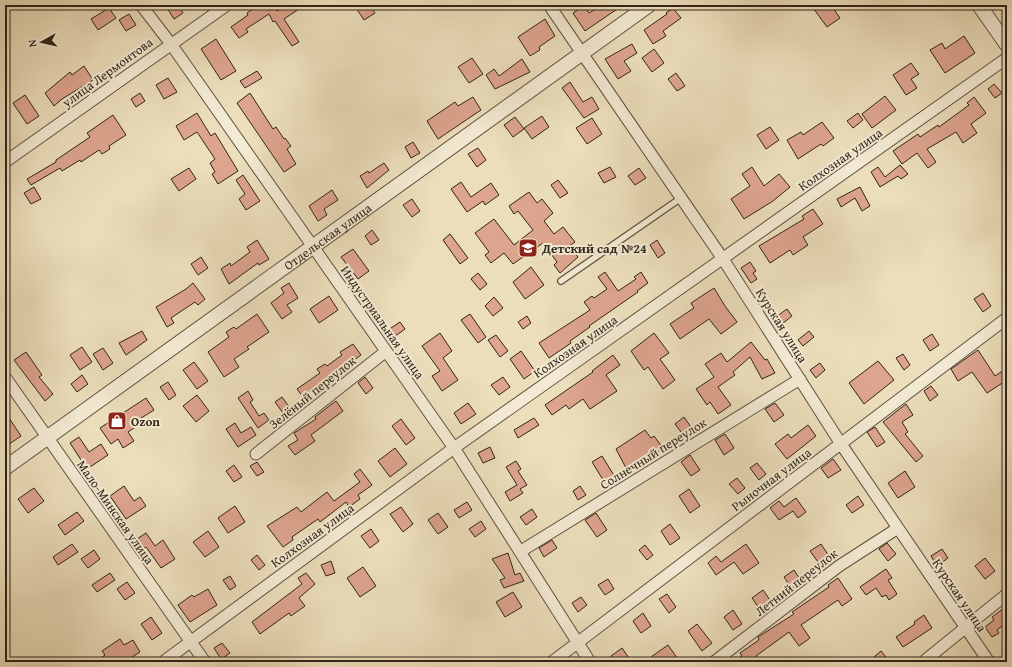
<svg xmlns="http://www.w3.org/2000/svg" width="1012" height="667" viewBox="0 0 1012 667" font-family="'Gentium Book Plus',serif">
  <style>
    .building { fill: #dda48e; stroke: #302419 }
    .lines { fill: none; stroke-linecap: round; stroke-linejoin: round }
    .service-casing { stroke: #5f5242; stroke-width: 8 }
    .minor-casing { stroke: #5f5242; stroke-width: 13 }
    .tertiary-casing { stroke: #5f5242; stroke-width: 16 }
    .service { stroke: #f3ead3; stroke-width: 5.5 }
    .minor { stroke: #f3ead3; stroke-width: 11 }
    .tertiary { stroke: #f3ead3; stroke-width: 14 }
    .labels { text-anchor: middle; stroke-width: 4; stroke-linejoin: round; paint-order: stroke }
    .street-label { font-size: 13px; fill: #302419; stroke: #f3ead3 }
    .poi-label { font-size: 13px; font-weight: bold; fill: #302419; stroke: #f3ead3; text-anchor: start }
  </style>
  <rect width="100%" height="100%" fill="#ecdebb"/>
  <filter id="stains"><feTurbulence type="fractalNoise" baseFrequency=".005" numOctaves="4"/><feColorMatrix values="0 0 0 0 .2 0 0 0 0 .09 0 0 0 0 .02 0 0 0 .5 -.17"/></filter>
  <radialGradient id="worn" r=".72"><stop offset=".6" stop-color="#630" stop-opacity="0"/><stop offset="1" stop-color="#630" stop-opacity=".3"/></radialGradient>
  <path class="building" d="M172,5H178L183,13L174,19L167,8Z
    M263,5H273L277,11L286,5H305L284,19L299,42L292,46L275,21L273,22L269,14L246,29L248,32L239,38L231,27L248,15L247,13L257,6L258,8Z
    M354,5H369L375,13L364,20Z
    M602,5H623L585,31L573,13L584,6L589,13Z
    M811,5H831L840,18L827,27Z
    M109,8L116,18L98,30L91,19Z
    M673,8L681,18L663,31L666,36L653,44L644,30L667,14L666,13Z
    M129,14L136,25L126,31L119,20Z
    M545,19L555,36L539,47L540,50L530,56L518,37Z
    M964,36L975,53L945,73L930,50L942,43L945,49Z
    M216,39L236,71L221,80L201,49Z
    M632,44L637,53L624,61L631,71L618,79L605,59Z
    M654,49L664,63L652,72L642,58Z
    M472,58L483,74L469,83L458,67Z
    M522,59L530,72L495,89L486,75L494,69L499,76Z
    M911,63L919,74L911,79L917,88L906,95L893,75Z
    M84,66L93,80L62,99L54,106L45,93L70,72L72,75Z
    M257,71L262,78L245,88L240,81Z
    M676,73L685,86L677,91L668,79Z
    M168,78L177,92L164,99L156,85Z
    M570,82L583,102L592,97L599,109L584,118L562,88Z
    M994,84L1002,93L995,98L988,89Z
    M140,93L145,101L136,107L131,99Z
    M250,93L273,129L276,127L284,139L285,138L291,146L287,149L296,164L284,172L237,103Z
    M25,95L39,116L27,124L13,103Z
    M885,96L896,110L872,128L862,114Z
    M473,97L481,110L438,139L427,121L455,102L458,106Z
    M974,97L986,113L971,124L977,133L963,143L956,132L927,149L936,162L928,168L917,153L902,164L893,151L918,134L920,137L938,125L939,127L969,105L967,103Z
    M197,113L211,136L215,133L238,171L218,184L212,174L215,172L210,163L215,159L197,132L184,140L176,126Z
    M858,113L863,120L853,128L847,121Z
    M113,115L126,135L109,146L110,149L102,154L99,150L81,162L80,160L62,171L60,168L31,185L27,179L56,162V160L90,137L87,133Z
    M542,116L549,127L532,139L524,128Z
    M515,117L524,129L513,137L504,125Z
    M592,118L602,134L587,144L576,128Z
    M822,122L834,138L823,146L821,144L798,159L787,140L801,132L803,135Z
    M770,127L779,140L766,149L757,135Z
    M413,142L420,153L411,158L405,147Z
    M478,148L486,160L477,167L468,154Z
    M384,163L389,170L367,188L360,176L368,171L369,173Z
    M900,165L908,174L901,179L898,176L880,187L871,172L878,167L885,177Z
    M610,167L616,177L604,183L598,173Z
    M752,167L764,186L779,174L790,187L773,201L744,219L731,199L750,186L742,174Z
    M189,168L196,179L179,191L171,179Z
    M639,168L646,178L635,185L628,176Z
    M243,175L260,201L246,210L239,199L245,194L236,180Z
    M558,180L568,193L560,198L551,185Z
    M461,182L471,197L491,183L499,195L485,205L483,201L467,212L451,189Z
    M34,187L41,199L31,204L24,193Z
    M860,187L870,206L862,211L855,198L841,207L837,199Z
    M332,190L338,200L324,209L327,215L318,221L309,206Z
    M529,192L537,203L542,199L553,213L544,221L554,234L563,227L575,242L569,246L578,257L560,273L554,265L557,262L543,243L513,264L504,253L491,263L485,255L489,252L475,233L494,219L514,245L533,230L518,211L514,214L509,206Z
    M412,199L420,211L412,217L403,205Z
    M813,209L823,224L803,237L808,245L793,255L790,250L770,263L759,246L804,219L802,216Z
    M372,230L379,240L371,245L365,236Z
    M450,234L468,258L460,264L443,240Z
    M257,240L269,259L259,265L258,263L229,284L221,269L230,263L231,266L250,252L247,247Z
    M657,240L665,253L658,258L650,245Z
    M353,249L369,271L358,279L341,257Z
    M201,257L208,268L198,275L191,264Z
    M750,262L756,271L753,273L757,279L751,283L741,268Z
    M531,267L544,285L525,299L513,282Z
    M605,272L618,291L636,279L634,277L641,272L648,283L637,291L638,292L589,326L590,327L570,341L571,343L549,358L539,343L590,310L584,302L592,296L594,298L607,289L598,277Z
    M478,273L487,284L480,290L471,279Z
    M193,283L205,299L198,305L195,302L171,318L174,323L167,327L156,307L186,289Z
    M289,283L298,298L287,305L292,312L282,319L271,303L284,293L281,288Z
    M714,288L725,306L737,322L721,334L709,319L680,339L670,324L694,308L691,303Z
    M983,293L991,306L983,312L974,299Z
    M329,296L338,310L319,323L310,309Z
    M494,297L503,308L493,316L485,306Z
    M787,309L792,316L782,324L776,317Z
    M257,314L269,332L247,347L249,349L234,359L239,367L224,377L208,352L229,337L226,332L234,327L236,329Z
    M470,314L486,337L478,343L461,320Z
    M527,316L531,323L523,329L518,322Z
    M400,322L405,329L394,337L388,330Z
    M142,331L147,340L126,355L119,343Z
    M809,331L814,337L803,346L798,340Z
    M440,333L452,351L443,358L458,380L442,391L432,376L440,371L422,346Z
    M654,333L669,353L660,359L675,380L663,389L648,367L644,370L631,351Z
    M932,334L939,345L930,351L923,340Z
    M496,335L508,351L500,357L488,340Z
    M751,342L765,360L767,359L775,373L762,379L750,357L733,372L735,375L718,387L731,405L718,414L710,402L707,405L696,389L714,377L705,364L721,353L727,362Z
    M353,344L361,355L303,397L297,389L320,373L317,369L325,364L327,366L342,355L340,352Z
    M82,347L92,362L80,370L70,355Z
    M103,348L113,363L103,370L93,354Z
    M978,350L995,376L1007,368V380L987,393L972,372L958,381L951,369Z
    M521,351L535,371L524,379L510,359Z
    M26,352L42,375L39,377L53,394L45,401L14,360Z
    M903,354L910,365L904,370L896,358Z
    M613,355L620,365L606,375L617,391L590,409L583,399L569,409L566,405L552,415L545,405L593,372L592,371Z
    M878,361L894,380L864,404L849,383Z
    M194,362L208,381L197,389L183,370Z
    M820,363L825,370L816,378L810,370Z
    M82,375L88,384L77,392L71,384Z
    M365,377L373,388L366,394L358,383Z
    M503,377L510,387L499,395L491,385Z
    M168,382L176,395L169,400L160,387Z
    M931,386L938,395L930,401L924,391Z
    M248,391L253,400L250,402L259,416L264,413L269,420L258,428L238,398Z
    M197,395L209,411L196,422L183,406Z
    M282,397L290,408L283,413L275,402Z
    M146,398L154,410L138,420L140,424L128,432L134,441L123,448L118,439L111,444L100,428Z
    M336,401L343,411L311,435L315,441L295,455L288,446L298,440L294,433L316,419L315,417Z
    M468,403L476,414L461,424L454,413Z
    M775,403L784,415L774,422L765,409Z
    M906,404L913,415L902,422L908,432L905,434L923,456L916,462L883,422Z
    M5,412L21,436L5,447Z
    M684,417L693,430L684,436L675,424Z
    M534,418L539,425L518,438L514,430Z
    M401,419L415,438L406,445L392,426Z
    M235,423L241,433L251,427L256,435L238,447L226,429Z
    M808,425L816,436L787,459L775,444L788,434L791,438Z
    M875,427L885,442L877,447L867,432Z
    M645,430L651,438L654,436L663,448L652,456L650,454L626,468L616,449Z
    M725,434L734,448L724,455L715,440Z
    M79,437L89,452L101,444L108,455L87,469L70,443Z
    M490,447L495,458L483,463L478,453Z
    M395,448L407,464L390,477L378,461Z
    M690,455L700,470L691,476L681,462Z
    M602,456L615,477L605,483L592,462Z
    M833,459L841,470L828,478L821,468Z
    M516,461L521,469L518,471L527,485L520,489L523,493L510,501L505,492L517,485L506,467Z
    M257,462L264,472L257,476L250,466Z
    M757,463L766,474L759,480L750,468Z
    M234,465L242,477L234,482L226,471Z
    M360,469L372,485L358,495L360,499L349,507L346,502L320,522L318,519L292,537L293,540L283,547L267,526L297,507L301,512L327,492L334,501L360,482L354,474Z
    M905,471L915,487L898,498L888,483Z
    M737,478L745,488L738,494L729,484Z
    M124,486L134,501L140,497L146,506L126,519L110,496Z
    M580,486L586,495L578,500L573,491Z
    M34,488L44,501L28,513L18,499Z
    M689,489L700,506L690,513L679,496Z
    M858,496L864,505L852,513L846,505Z
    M796,498L806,512L798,518L793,511L779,520L770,508L779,501L784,507Z
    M467,502L472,510L459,518L454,510Z
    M235,506L245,522L228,533L218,518Z
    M401,507L413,524L403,532L390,514Z
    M532,509L537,517L526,525L520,517Z
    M77,512L84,521L65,535L58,525Z
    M438,513L448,527L438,534L428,520Z
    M596,513L607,530L597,537L585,520Z
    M481,521L486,529L475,537L469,529Z
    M670,524L680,538L670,545L661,531Z
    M371,529L379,541L370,548L361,536Z
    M208,531L219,547L205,557L193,542Z
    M146,533L155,546L163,540L175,559L161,568L146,547L141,550L134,541Z
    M552,540L557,548L544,557L539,548Z
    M887,543L896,554L888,561L879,549Z
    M72,544L78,552L58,565L53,557Z
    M746,544L759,563L743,574L734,562L716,575L708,563L716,556L721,562Z
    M821,544L831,559L821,566L810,551Z
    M645,545L653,555L647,560L639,550Z
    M942,549L948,558L937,566L931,556Z
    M94,550L100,559L88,568L81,559Z
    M508,553L515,575L520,573L524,581L504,588L500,580L505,578L492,559Z
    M257,555L265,565L259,570L251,560Z
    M985,558L995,571L985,579L975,566Z
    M331,561L335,573L326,576L321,565Z
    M363,567L376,586L360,597L347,578Z
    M886,569L892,578L888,580L897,594L889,600L886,595L882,597L876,588L866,595L860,587Z
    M794,570L802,582L792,589L784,577Z
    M110,573L115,580L97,592L92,585Z
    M306,573L315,584L299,598L305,606L291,616L289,613L260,634L252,622L302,584L298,578Z
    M230,576L236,586L230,590L223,580Z
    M838,578L852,599L842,606L838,600L801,625L810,638L799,646L789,632L756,656L760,662H733L742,656L740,653L759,640L758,637L794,614L792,612L829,587L828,585Z
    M608,579L614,589L605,595L598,585Z
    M127,582L135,593L125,600L117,589Z
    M208,589L217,605L190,622L178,605L192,595L194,597Z
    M763,590L772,603L761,611L752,598Z
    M513,592L522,607L505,617L496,602Z
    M667,594L676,607L669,613L659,599Z
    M581,597L587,605L578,612L572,603Z
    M1003,609L1007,615V622L997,630L999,633L992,637L985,627L994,620L992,617Z
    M733,610L742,624L733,630L724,617Z
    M643,613L651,626L641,633L633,621Z
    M924,615L932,628L903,647L896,637L915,624L914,622Z
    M151,617L162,633L152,640L141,624Z
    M697,624L712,643L702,651L688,631Z
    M120,639L124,645L133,640L140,652L132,657L136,662H95L105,655L102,651Z
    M222,643L230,653L221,659L214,648Z
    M668,645L680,662H654L651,657Z
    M622,648L629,658L623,662H615L611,656Z
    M881,651L890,662H868Z"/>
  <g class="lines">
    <g class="service-casing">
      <path id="service" d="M561,281L681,198"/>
    </g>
    <g class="minor-casing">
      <path id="minor" d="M141,5L171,44L454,448L590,662
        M549,5L723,259L841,444L989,662
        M5,162L227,5
        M5,377L205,662
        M256,454L385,352
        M521,551L800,379
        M163,662L454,448L1007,58
        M552,662L1007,318
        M714,662L839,566L898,528
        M923,662L1007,594"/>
    </g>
    <g class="tertiary-casing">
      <g id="tertiary">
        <path d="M979,5L1007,45"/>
        <path id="s1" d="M5,468L649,5"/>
      </g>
    </g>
    <use href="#service" class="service"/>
    <use href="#minor" class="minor"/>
    <use href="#tertiary" class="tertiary"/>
  </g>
  <defs>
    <g id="school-square" transform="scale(1)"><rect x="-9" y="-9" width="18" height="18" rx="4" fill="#8f2418" stroke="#f3ead3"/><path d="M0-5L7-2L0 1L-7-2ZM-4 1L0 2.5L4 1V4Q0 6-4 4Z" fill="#fff"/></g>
    <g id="shop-square" transform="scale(1)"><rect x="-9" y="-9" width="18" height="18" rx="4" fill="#8f2418" stroke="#f3ead3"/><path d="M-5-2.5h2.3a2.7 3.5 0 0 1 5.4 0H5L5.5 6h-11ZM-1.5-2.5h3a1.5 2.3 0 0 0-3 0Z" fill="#fff"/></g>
  </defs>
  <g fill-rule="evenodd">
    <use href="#school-square" x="528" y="248"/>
    <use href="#shop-square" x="117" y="421"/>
  </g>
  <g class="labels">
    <g class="street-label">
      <text transform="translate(107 72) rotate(-36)" y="5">улица Лермонтова</text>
      <text transform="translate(840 159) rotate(-35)" y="5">Колхозная улица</text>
      <text dy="5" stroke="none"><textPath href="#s1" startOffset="397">Отдельская улица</textPath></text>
      <text transform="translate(383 322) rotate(55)" y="5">Индустриальная улица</text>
      <text transform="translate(782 325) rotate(58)" y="5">Курская улица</text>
      <text transform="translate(575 346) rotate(-35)" y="5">Колхозная улица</text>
      <text transform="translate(312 392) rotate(-39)" y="5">Зелёный переулок</text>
      <text transform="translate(653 453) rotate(-32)" y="5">Солнечный переулок</text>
      <text transform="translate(771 479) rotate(-37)" y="5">Рыночная улица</text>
      <text transform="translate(116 512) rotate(55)" y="5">Мало-Минская улица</text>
      <text transform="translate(312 535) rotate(-36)" y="5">Колхозная улица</text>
      <text transform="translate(796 582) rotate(-38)" y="5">Летний переулок</text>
      <text transform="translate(960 595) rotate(56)" y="5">Курская улица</text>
    </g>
    <g class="poi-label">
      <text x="542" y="253">Детский сад №24</text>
      <text x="131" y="426">Ozon</text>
    </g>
  </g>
  <rect width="1012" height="667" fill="none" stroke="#ecdebb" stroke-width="20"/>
  <rect x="6" y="6" width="1000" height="655" fill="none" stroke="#302419" stroke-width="2"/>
  <rect x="10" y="10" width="992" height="647" fill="none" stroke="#302419"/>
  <g transform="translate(42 42) rotate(262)" stroke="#f3ead3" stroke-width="3" paint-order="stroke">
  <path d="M0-3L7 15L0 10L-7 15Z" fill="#302419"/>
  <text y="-6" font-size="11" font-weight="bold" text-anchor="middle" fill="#302419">N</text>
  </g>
  <rect width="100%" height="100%" filter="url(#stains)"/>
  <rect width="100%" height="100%" fill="url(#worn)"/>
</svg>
